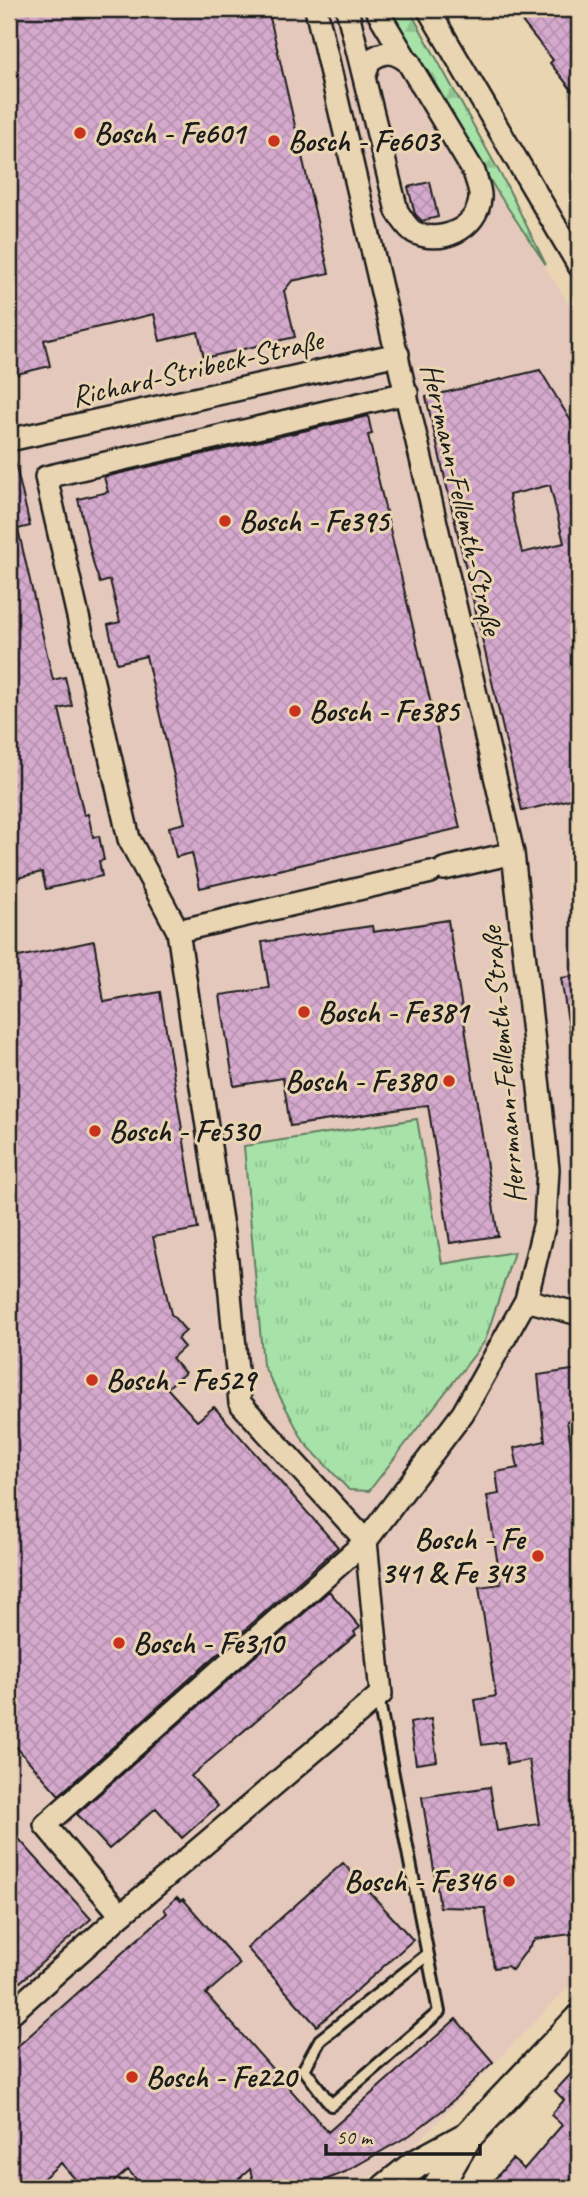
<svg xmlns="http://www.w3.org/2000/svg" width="588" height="2197" viewBox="0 0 588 2197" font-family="Caveat,sans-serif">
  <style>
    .built { fill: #e4c8bb }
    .grass { fill: url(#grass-tufts); stroke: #627f62; stroke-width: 2 }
    .forest { fill: url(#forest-firs); stroke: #627f62; stroke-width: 2 }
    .building { fill: url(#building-cross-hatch); stroke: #1c1c1c; stroke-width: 2; fill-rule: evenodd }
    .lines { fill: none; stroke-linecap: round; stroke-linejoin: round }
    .service-casing { stroke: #1c1c1c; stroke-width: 16 }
    .minor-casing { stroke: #1c1c1c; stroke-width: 26 }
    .secondary-casing { stroke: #1c1c1c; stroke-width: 33 }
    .service { stroke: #ead5b3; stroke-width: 10 }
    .minor { stroke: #ead5b3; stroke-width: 21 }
    .secondary { stroke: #ead5b3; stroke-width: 28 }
    .poi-dot { fill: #c8321e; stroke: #ead5b3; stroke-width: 2.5 }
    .labels { text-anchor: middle; stroke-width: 6; stroke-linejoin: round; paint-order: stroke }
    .poi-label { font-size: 30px; font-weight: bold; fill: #1c1c1c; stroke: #ead5b3; text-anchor: start }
    .street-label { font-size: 30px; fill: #1c1c1c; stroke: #ead5b3 }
  </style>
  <defs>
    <pattern id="grass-tufts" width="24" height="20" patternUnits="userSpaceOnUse" patternTransform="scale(1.75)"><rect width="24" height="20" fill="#a7e2a8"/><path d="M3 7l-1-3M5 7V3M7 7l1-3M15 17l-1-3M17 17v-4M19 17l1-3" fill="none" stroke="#8fc190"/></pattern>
    <pattern id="forest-firs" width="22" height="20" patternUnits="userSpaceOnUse" patternTransform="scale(1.75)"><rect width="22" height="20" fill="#a7e2a8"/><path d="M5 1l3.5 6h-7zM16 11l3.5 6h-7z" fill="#8fc190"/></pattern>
    <pattern id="building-cross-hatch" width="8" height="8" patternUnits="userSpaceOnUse" patternTransform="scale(1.75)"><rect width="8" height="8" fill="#d5a9cd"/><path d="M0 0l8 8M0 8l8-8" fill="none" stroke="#b691af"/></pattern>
  </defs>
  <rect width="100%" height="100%" fill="#ead5b3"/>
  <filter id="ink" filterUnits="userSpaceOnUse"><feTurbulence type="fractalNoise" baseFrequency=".0143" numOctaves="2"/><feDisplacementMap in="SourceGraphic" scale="14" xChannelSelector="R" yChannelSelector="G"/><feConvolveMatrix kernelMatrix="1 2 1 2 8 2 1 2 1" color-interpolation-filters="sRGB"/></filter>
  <g filter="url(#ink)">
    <path class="built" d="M9,9H388L499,196L579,320V1976L398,2163L345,2188H9Z"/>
    <path class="grass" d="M417,1119L442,1264L514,1252L485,1341L369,1491L349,1490L304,1442L263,1365L244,1146Z"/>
    <path class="forest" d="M389,9H409L507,186L546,265L496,190Z"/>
    <path class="building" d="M9,9H268L329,273L292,281L284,291L295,337L204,358L198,332L160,341L154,314L44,340L50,366L17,374L9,339Z
      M512,9H579V99L550,63L553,60Z
      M430,182L438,217L422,221L415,214L408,187Z
      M540,370L579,434V797L522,811L426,397ZM550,485L564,543L522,553L509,495Z
      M368,416L372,434L368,435L460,828L200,888L192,853L176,857L169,827L185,823L146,656L117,663L108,625L120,622L110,580L100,583L94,566L78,499L108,492L104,477Z
      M15,462L30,526L18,529L53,680L65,677L72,706L59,709L84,815L88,814L93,837L99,836L104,860L99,861L102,876L46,889L42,872L9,880V463Z
      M448,920L498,1236L450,1243L428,1105L290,1126L283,1078L234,1086L220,995L269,988L262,942L372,926L373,932Z
      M94,941L104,1002L160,992L198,1229L153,1237L171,1314L186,1331L177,1339L184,1347L172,1358L185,1373L167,1388L197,1421L214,1407L338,1547L59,1795L9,1739V959Z
      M579,975V1033L570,1034L561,978Z
      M579,1369V1418L567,1421L573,1459L579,1458V1739L573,1746L579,1784V1879L573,1886L579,1933L535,1939L512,1970L507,1966L494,1968L485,1908L440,1907L422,1797L490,1787L497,1831L539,1824L529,1760L507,1764L504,1742L482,1745L475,1700L496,1696L479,1587L501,1584L487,1496L499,1494L496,1472L518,1468L514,1448L545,1441L538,1375Z
      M329,1591L360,1627L354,1632L356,1635L191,1776L218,1806L182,1838L156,1808L109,1849L77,1814Z
      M431,1719L437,1761L416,1764L410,1723Z
      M9,1828L91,1919L9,1992Z
      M343,1863L413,1940L317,2026L247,1948Z
      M177,1897L181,1901L183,1899L240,1964L206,1994L328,2132L456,2019L493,2062L444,2109L410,2135L345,2172L306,2188H255L250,2169L229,2188H201L192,2179L182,2188H144L128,2170L107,2188H83L61,2163L32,2188H21L9,2174V2054L167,1913L164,1909Z
      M579,2065V2174L567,2188H487L512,2159L524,2169L562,2125L551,2115L564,2100L555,2091Z"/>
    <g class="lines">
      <g class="service-casing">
        <path id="service" d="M378,1697L439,2012L331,2105L304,2069L320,2040L427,1955"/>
      </g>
      <g class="minor-casing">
        <path id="minor" d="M347,9L397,211C401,217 407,228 414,232C440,246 478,228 480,198C481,190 476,179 474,172L376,9
          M428,9L579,266
          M365,76L369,61C386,49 394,51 410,63
          M9,440L398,354
          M444,869L513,853
          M178,931L129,839L46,477L407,393
          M526,1300L579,1314
          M121,1915L45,1825L366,1541L463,1413L526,1300L545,1222L548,1169L513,853L316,9
          M9,2015L121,1915L381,1694L366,1541L240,1403L227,1261L178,931L431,872"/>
      </g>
      <g class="secondary-casing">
        <path id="secondary" d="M386,2188L416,2164L466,2137
          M437,2188L467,2137L579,2019"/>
      </g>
      <use href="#service" class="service"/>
      <use href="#minor" class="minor"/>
      <use href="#secondary" class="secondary"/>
    </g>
  </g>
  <g class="poi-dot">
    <circle cx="80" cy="133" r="7"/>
    <circle cx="274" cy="141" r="7"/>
    <circle cx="225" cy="521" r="7"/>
    <circle cx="295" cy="711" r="7"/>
    <circle cx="304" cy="1012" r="7"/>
    <circle cx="449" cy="1081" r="7"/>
    <circle cx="95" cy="1131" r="7"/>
    <circle cx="92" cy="1380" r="7"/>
    <circle cx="538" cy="1556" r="7"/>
    <circle cx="119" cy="1643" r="7"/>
    <circle cx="509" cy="1881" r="7"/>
    <circle cx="132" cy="2077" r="7"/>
  </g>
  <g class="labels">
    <g class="poi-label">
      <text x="94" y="143">Bosch - Fe601</text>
      <text x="288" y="151">Bosch - Fe603</text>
      <text x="239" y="531">Bosch - Fe395</text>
      <text x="309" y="721">Bosch - Fe385</text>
      <text x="318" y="1022">Bosch - Fe381</text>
      <text x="435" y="1091" text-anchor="end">Bosch - Fe380</text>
      <text x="109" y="1141">Bosch - Fe530</text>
      <text x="106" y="1390">Bosch - Fe529</text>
      <text x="524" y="1549" text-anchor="end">Bosch - Fe<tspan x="524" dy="34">341 &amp; Fe 343</tspan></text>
      <text x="133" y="1653">Bosch - Fe310</text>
      <text x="495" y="1891" text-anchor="end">Bosch - Fe346</text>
      <text x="146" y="2087">Bosch - Fe220</text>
    </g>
    <g class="street-label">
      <text transform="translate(197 368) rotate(-13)" y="10">Richard-Stribeck-Straße</text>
      <text transform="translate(462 499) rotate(77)" y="10">Herrmann-Fellemth-Straße</text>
      <text transform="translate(503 1065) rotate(-95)" y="10">Herrmann-Fellemth-Straße</text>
    </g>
  </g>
  <rect width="588" height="2197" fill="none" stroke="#ead5b3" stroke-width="35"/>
  <rect x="18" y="18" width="553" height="2162" fill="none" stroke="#1c1c1c" stroke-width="2.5" filter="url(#ink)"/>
  <path d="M326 2144v10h154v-10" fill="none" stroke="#1c1c1c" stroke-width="3.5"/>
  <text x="336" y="2144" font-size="21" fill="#1c1c1c" stroke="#ead5b3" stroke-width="5" paint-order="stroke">50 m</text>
</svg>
